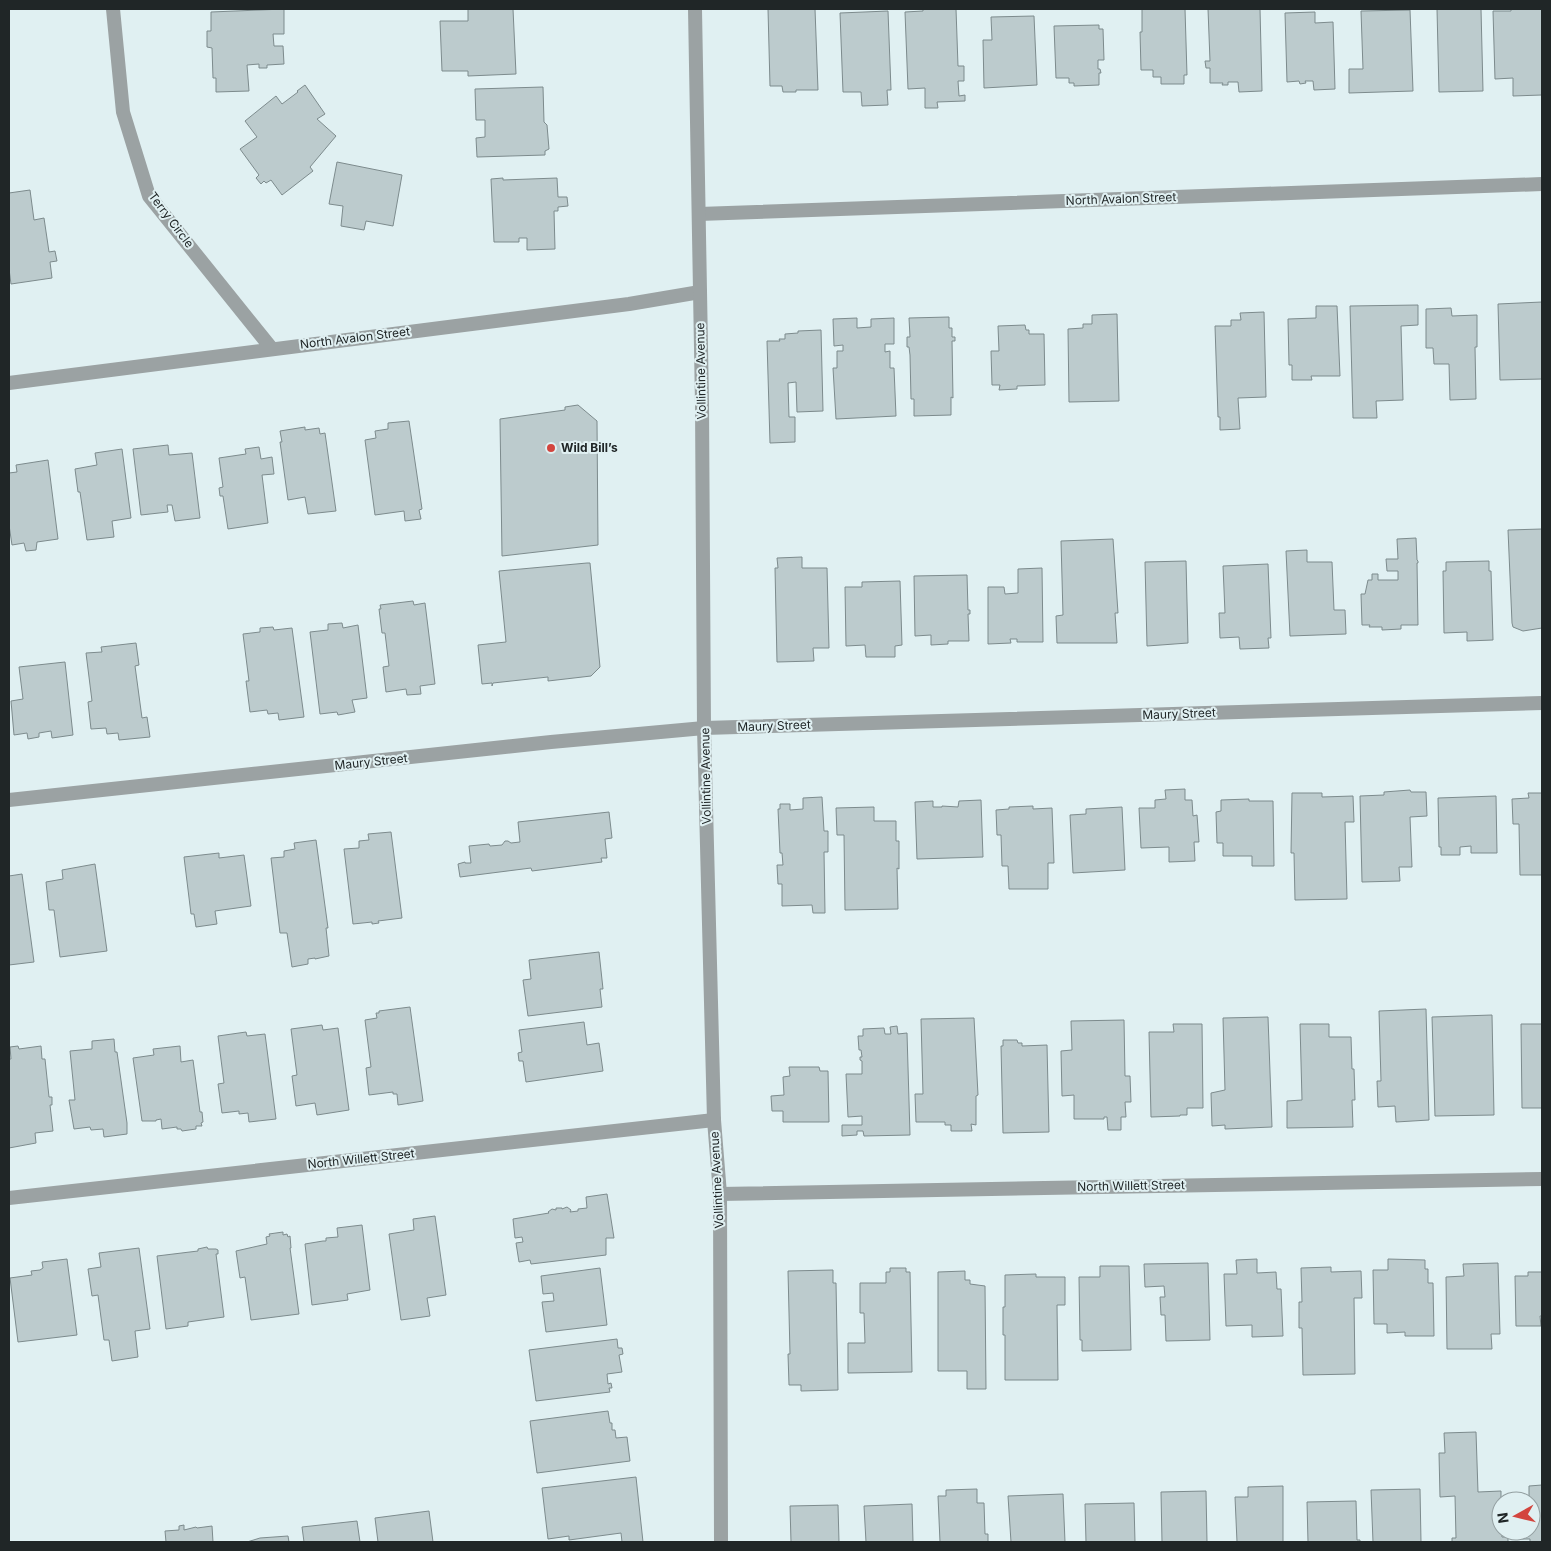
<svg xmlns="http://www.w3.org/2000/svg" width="1551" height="1551" viewBox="0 0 1551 1551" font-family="Inter,sans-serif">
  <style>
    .building { fill: #bccbcd; stroke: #7d8b8d }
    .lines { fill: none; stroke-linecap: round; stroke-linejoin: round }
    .minor { stroke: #9ba2a3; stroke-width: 14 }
    .tertiary { stroke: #9ba2a3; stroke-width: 14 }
    .poi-dot { fill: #d3453e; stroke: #e0f0f2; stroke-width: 2 }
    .labels { text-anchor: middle; stroke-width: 4; stroke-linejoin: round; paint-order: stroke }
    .street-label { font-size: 12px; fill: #202627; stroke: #e0f0f2 }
    .poi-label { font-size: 12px; font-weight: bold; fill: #202627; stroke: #e0f0f2; text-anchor: start }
  </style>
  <rect width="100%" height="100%" fill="#e0f0f2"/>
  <path class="building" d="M284,9V34H273L274,46H283L284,64L267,65V68H259V64L247,65L249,91L216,92V78H213L212,48L207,47V31H211V12Z
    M468,9H513L516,74L468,76V71H442L440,21H468Z
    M768,9H815L818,90H796V92H783L782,86H770Z
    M923,9H956L958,66H964V81H958L959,96L965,95V101L937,102L938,108H925V88L908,89L905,12L923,11Z
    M1142,9H1185L1187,75H1184V84H1161V77H1153V70H1141L1140,32H1142Z
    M1208,9H1260L1262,91L1239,92L1238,82H1228V85H1222L1223,83H1210V68H1206L1205,61H1210Z
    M1437,9H1481L1483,91L1439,92Z
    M1511,9H1542V95L1513,96V78L1495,79L1493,11H1511Z
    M1410,10L1413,91L1349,93V69H1363L1361,11Z
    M888,11L891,90H887L888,105L862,106L861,92H843L840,13Z
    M1315,12V23L1333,22L1335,89L1314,90L1313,81H1305L1306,83L1300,84L1299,81L1287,82L1285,13Z
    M1034,16L1037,85L984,88L983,40H992L991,17Z
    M1099,25V29H1103L1104,60H1098V69H1100L1101,73H1099V85L1074,86V83H1069V78H1056L1054,26Z
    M305,85L325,114L317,119L336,136L310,167L313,171L282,195L271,180L266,183L264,181L261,184L256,178L259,175L240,149L257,137L245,121L276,96L282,104L298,92L297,91Z
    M543,87L544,122L547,125L549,149L545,151V155L477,157L476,138L485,137V120H476L475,89Z
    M337,162L402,175L393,226L366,221L364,230L341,226L343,206L329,204Z
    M503,178V180L557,178L558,197H567L568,206L558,207V211H554L555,249L527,250V238H519V242H494L491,179Z
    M30,190L34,220L44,218L49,252L55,251L57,261L50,262L52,278L11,284L9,269V193Z
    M1542,302V379L1500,380L1498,304Z
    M1418,305V325L1401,326L1403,400L1376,401L1377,418H1353L1350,306Z
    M1316,306H1337L1340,376H1311L1312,380H1292V365H1289L1288,319L1316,318Z
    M1451,308L1452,316L1477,315V347H1475L1476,399L1450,400L1449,364H1434L1433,348H1426V309Z
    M1264,312L1266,397L1238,398L1240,429L1220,430V417H1218L1215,326H1231V320H1241L1240,313Z
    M1117,314L1119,401L1069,402L1068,329L1083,328V324H1092V315Z
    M949,317V328H952V337H955V341H952L953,398L951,397V415L914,416V399H911L910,355L909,347H907V337H910L909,318Z
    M857,318V328L871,327V319L894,318V344H885V352L890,351V368H894L896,416L836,419L833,368H837V351H843V345L834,346L833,319Z
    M1025,325L1026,330H1029V334H1044L1045,385L1017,386V389L999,390L1000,385H992L991,351H999L998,326Z
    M821,330L823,411L797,412L796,382L788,383L789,417H795V442L770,443L767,341H780L779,339H785V334L798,333V331Z
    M578,405L597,421L598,545L502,556L500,419L565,410V407Z
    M409,421L422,509L419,510L421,519L405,521L404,511L375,515L365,440L376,438L375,431L388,429V423Z
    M305,427V430L319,428L320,434L325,433L336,511L308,514L305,497L288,500L280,442H282L280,431Z
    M168,445L169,455L192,453L200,518L175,521L172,505H167L168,512L141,515L133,449Z
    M259,447L261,459L272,457L274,474L262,475L268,523L228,529L223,496H220L219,488L223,487L219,458L246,454L245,449Z
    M122,449L131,518L112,521L114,537L87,540L80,492H78L75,469L97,465L95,453Z
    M48,460L58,539L37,542L36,550L26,551L24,543L12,545L9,525V473L17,472L16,465Z
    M1542,529V628L1523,631L1513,627L1512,623L1508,530Z
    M1416,538L1417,560L1418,561V563H1417L1418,625H1401V629L1382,630V627H1369L1370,625H1362L1361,594H1365L1368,580H1372V574H1378V580H1398V571H1387L1386,559H1398L1397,539Z
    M1113,539L1118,613H1115L1117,643H1057L1056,616L1063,615L1061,541Z
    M1307,550V562H1332L1334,610H1345L1346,634L1290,636L1286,551Z
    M802,557V568H827L829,648H813L814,661L777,662L775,568H778L777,558Z
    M1186,561L1188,643L1147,646L1145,562Z
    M1489,561V571H1491L1493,640L1467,641V632L1444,633L1443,571H1446V562Z
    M587,563H590L600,667L591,676L548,681V677L493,683L492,686V683L482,684L478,645L506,642L499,571Z
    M1268,564L1271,638H1268L1269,648L1240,649L1239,637L1220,638L1219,613H1225L1223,566Z
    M1042,568L1043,642H1017V639H1010L1011,643L988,644V587H1004L1005,594L1018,593V569Z
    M967,575L968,610H970V614H968L969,641H948V644L931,645V635L915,636L914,576Z
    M900,581L902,645L895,646V657H866L865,645L846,646L845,587H862V582Z
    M413,601L414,605L425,603L435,684L420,686L421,694L407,695L406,689L386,692L383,667L389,666L385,633H382L379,609H381L380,605Z
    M342,623L343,628L358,625L367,698L352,700L355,712L338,715L337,712L320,714L310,632L328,630V624Z
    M273,627L274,630L292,628L304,717L279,720L278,713L268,714L267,710L250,712L246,681H249L243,634L260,632V628Z
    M136,643L139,665L135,666L142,718L147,717L150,737L119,740L118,733L107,734L106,728L91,729L88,702L92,701L86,653L102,652L101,647Z
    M65,662L73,735L52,738L51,731L39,733V737L28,739L27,733L14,735L11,701L23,699L19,667Z
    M1185,789V800H1192L1193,816L1197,815L1199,842H1194L1195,861L1169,862V847L1141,848L1139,808H1155V800L1166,799L1165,790Z
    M1410,790L1411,792H1426L1427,816L1410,817L1412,867H1399L1400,881L1362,882L1360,796L1384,795V792Z
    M1292,793H1322V797L1353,796L1354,822H1345L1347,899L1295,900L1294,853H1291Z
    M1528,793H1542V875H1520L1519,824H1513L1512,799L1529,798Z
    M1496,796L1497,853H1471V846L1460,847V855H1441V847H1439L1438,798Z
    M822,797L824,831H828V852H824L825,913H813L812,905L782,906V884H778L777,865H783L782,853H780L778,809H780V804H790V810L803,809V798Z
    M1249,799V801H1273L1274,866H1252V856H1223V843H1217L1216,812L1221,811V800Z
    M981,800L983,857L917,859L915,802L933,801V807H942V806L958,807L959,801Z
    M1033,806V809L1052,808L1054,863H1048V889H1009L1008,866H1002L1001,835H997L996,810L1009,809V807Z
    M874,807V821H896V841H899V869L897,868L898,909L845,910L844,835H837L836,808Z
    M1122,807L1125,870L1073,873L1070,815L1086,814V809Z
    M609,812L612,838L605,839L607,858H601L602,862L532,871L531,868L460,877L458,864L465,862V863H471L469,846L489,844L490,846L502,845L505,841H508L511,843L520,842L518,822Z
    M391,832L402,918L378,921L379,923L372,924V922L353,924L344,849L359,848V841L369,840L368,834Z
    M316,840L328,928H326L329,956L315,959V958L308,959V964L292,967L287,933H280L271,858L284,857V851L295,849L294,843Z
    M219,853V858L244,855L251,906L215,911L217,924L196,927L194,914H191L184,857Z
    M95,864L107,951L60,957L54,910H49L46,882L63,879L62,870Z
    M22,874L34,962L9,965V876Z
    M599,952L603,989H600L602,1007L528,1016L523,980L531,979L529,960Z
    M410,1007L423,1101L398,1105L397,1094H393V1092L369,1095L366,1068L371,1067L365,1020L377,1018L376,1013H379V1011Z
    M1426,1009L1429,1120L1396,1122L1395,1106L1378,1107L1377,1081H1381L1379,1011Z
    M1492,1015L1494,1115L1435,1116L1432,1017Z
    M1268,1017L1272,1127L1225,1129V1125L1212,1126L1211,1093L1225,1090L1223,1018Z
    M974,1018L978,1095L976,1096V1125L971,1124L972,1131H951V1125H945V1122H916L915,1094H923L921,1019Z
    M1124,1020L1125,1076H1130L1131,1102H1125L1126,1117H1121V1130H1108L1107,1117H1104V1119H1074V1095L1062,1096L1061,1051L1072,1050L1071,1021Z
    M584,1022L587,1045L599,1043L603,1071L526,1082L523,1061H519L518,1053L522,1052L519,1030Z
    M1173,1024H1202L1203,1108H1187V1115H1180V1116L1151,1117L1149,1032H1174Z
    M1300,1024H1329V1037H1351L1352,1069H1354L1355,1100H1352L1353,1127L1287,1128V1101L1302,1100Z
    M1521,1024H1542V1108H1522Z
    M322,1025L323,1030L338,1028L349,1110L317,1115L315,1103L296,1106L292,1076L297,1075L291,1029Z
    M897,1026L898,1034L907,1033L910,1135L864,1136L863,1131H857V1135L842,1136V1125H862V1116L848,1117L846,1074H862V1061L860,1060V1057H862L861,1050H859L858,1036H863V1029L884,1028L885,1034H891L890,1027Z
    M246,1032L247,1036L265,1034L276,1119L249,1122L248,1113L239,1114V1111L222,1113L218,1084L224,1083L218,1036Z
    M114,1039L115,1052H117L127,1123V1134L104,1137L103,1129L91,1130L90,1127L74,1129L69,1100H75L70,1051L92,1049V1041Z
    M1003,1040H1017L1018,1043H1022V1046L1047,1045L1049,1132L1003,1133L1001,1046H1003Z
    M18,1046L19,1049L41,1046L42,1059H45L49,1097H52V1105H50L53,1131L35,1133L36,1143L9,1148V1059H11L10,1047Z
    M180,1046L181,1062L193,1060L200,1112H202L203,1122L201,1123L202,1126H196V1129L182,1131L181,1129H177V1127L162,1129L161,1119L156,1120V1121H142L133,1058L154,1055L153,1049Z
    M789,1067H819L820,1071H828L829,1122H783V1111H772L771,1096L784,1095L783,1077L790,1076Z
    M607,1194L614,1238H606V1255L531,1264L530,1260L519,1262L516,1243L523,1242L522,1237L515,1238L513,1219L549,1213L548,1212L552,1209L556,1210V1208H562V1209L567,1207L571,1210L570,1212L578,1211V1209L587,1208L586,1197Z
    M435,1216L446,1295L427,1298L430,1316L401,1320L389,1234L414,1230L413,1219Z
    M362,1225L370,1290L347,1294L348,1300L312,1305L305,1244L323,1241H326V1238L338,1237L337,1228Z
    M283,1232V1235L287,1234L288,1237L290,1236L291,1248H290L299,1314L251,1320L245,1277L240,1278L236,1251L267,1244L266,1237L270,1236L269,1234Z
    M207,1247L208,1249H216L218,1250V1254H216L224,1317L188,1322V1326L166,1329L157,1256L198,1251V1249Z
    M139,1248L150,1329L135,1331L138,1357L112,1361L109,1340H104L98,1295L92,1296L88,1269L101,1267L99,1253Z
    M67,1259L77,1335L18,1342L10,1278L32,1275L31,1271L40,1270L43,1268L42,1262Z
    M1257,1259V1273L1276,1272L1277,1289H1281L1283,1336L1252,1337V1325L1226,1326L1224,1274H1237L1236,1260Z
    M1388,1259L1425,1260V1269H1428V1283H1433L1434,1336H1405V1332L1387,1333V1324H1374L1373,1270H1388Z
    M1208,1263L1210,1340L1166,1341L1165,1315H1161L1160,1297H1165L1164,1286L1145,1287L1144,1264Z
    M1498,1263L1500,1334H1491L1492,1349H1447L1446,1277L1464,1276L1463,1264Z
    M1100,1266H1129L1131,1350L1082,1351V1340H1080L1079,1277H1100Z
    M1331,1267V1272L1361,1271L1362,1298H1354L1355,1374L1303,1375L1302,1328H1299V1302H1302L1301,1268Z
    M600,1268L607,1325L546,1332L542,1302L554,1301L553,1293L543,1294L541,1276Z
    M890,1268H906V1272H910L912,1372L848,1373V1343H865L864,1313H860V1283H886V1272H890Z
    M833,1270V1283H836L838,1390L801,1391V1385H789L788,1354H790L788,1271Z
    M965,1271V1280H970V1284L985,1286L986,1389H967V1371H938V1272Z
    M1528,1272H1542V1316H1540L1541,1326H1516L1515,1276H1528Z
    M1036,1274V1277H1065V1305H1057L1058,1380H1005V1335H1003V1307H1005V1275Z
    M617,1339L618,1348H622L623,1354L619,1355L622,1372L607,1374L608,1384L611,1383L612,1388H609L610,1392L536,1401L529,1350Z
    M608,1411L610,1423H612V1430H615L616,1438L627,1437L630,1461L537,1473L530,1421Z
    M1476,1432L1478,1492L1501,1491V1531L1502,1537H1508V1542H1452V1538H1456L1455,1496L1440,1497L1439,1453H1445L1444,1433Z
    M636,1477L643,1542H622L621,1533L569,1540V1536L548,1539L542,1488Z
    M1542,1485V1542H1530V1539H1517L1516,1531H1531V1501H1529V1486Z
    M1283,1486V1542H1237L1235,1497H1248V1487Z
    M977,1489V1503H984L985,1534H988V1542H940L938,1496H946V1490Z
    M1420,1489L1421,1542H1373L1371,1490Z
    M1206,1491L1207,1542H1162L1161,1492Z
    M1063,1494L1065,1542H1011L1008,1496Z
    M1356,1501L1357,1540H1360V1542H1308L1307,1502Z
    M1134,1503L1135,1542H1086L1085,1504Z
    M912,1504L913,1542H866L864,1506Z
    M838,1505L839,1542H791L790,1506Z
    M429,1511L433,1542H378L375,1518Z
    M357,1521L360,1542H304L302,1527Z
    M184,1525V1530L196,1527L197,1528L212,1526L213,1542H166L165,1531L179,1530V1526Z
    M288,1536L289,1542H247L260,1538Z"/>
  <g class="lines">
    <path class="minor" d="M113,9L123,112L149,196L272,349
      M699,214L1542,184
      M9,383L629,304L700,292
      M9,800L551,742L704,728L1542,703
      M720,1194L1542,1179
      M9,1198L714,1120"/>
    <path class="tertiary" d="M695,9L702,404L704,728L714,1120L720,1194L721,1542"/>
  </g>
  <circle class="poi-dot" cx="551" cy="448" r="5"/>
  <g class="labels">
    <g class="street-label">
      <text transform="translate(1121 199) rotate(-2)" y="4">North Avalon Street</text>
      <text transform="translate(171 220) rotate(53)" y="4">Terry Circle</text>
      <text transform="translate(355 338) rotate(-7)" y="4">North Avalon Street</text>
      <text transform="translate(701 371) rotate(-91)" y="4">Vollintine Avenue</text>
      <text transform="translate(1179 714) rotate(-2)" y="4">Maury Street</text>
      <text transform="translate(774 726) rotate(-2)" y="4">Maury Street</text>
      <text transform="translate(371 762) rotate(-6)" y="4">Maury Street</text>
      <text transform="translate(706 776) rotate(-91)" y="4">Vollintine Avenue</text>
      <text transform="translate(361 1159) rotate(-6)" y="4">North Willett Street</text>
      <text transform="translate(717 1180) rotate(-93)" y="4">Vollintine Avenue</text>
      <text transform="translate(1131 1186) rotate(-1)" y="4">North Willett Street</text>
    </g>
    <g class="poi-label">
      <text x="561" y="452">Wild Bill’s</text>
    </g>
  </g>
  <rect width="1551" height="1551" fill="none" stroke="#202627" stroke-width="20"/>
  <g transform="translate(1516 1516) rotate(262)"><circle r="24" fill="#e0f0f2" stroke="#939fa1"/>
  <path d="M0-4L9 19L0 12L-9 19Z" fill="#d3453e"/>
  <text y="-8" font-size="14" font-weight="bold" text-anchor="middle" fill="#202627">N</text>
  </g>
</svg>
